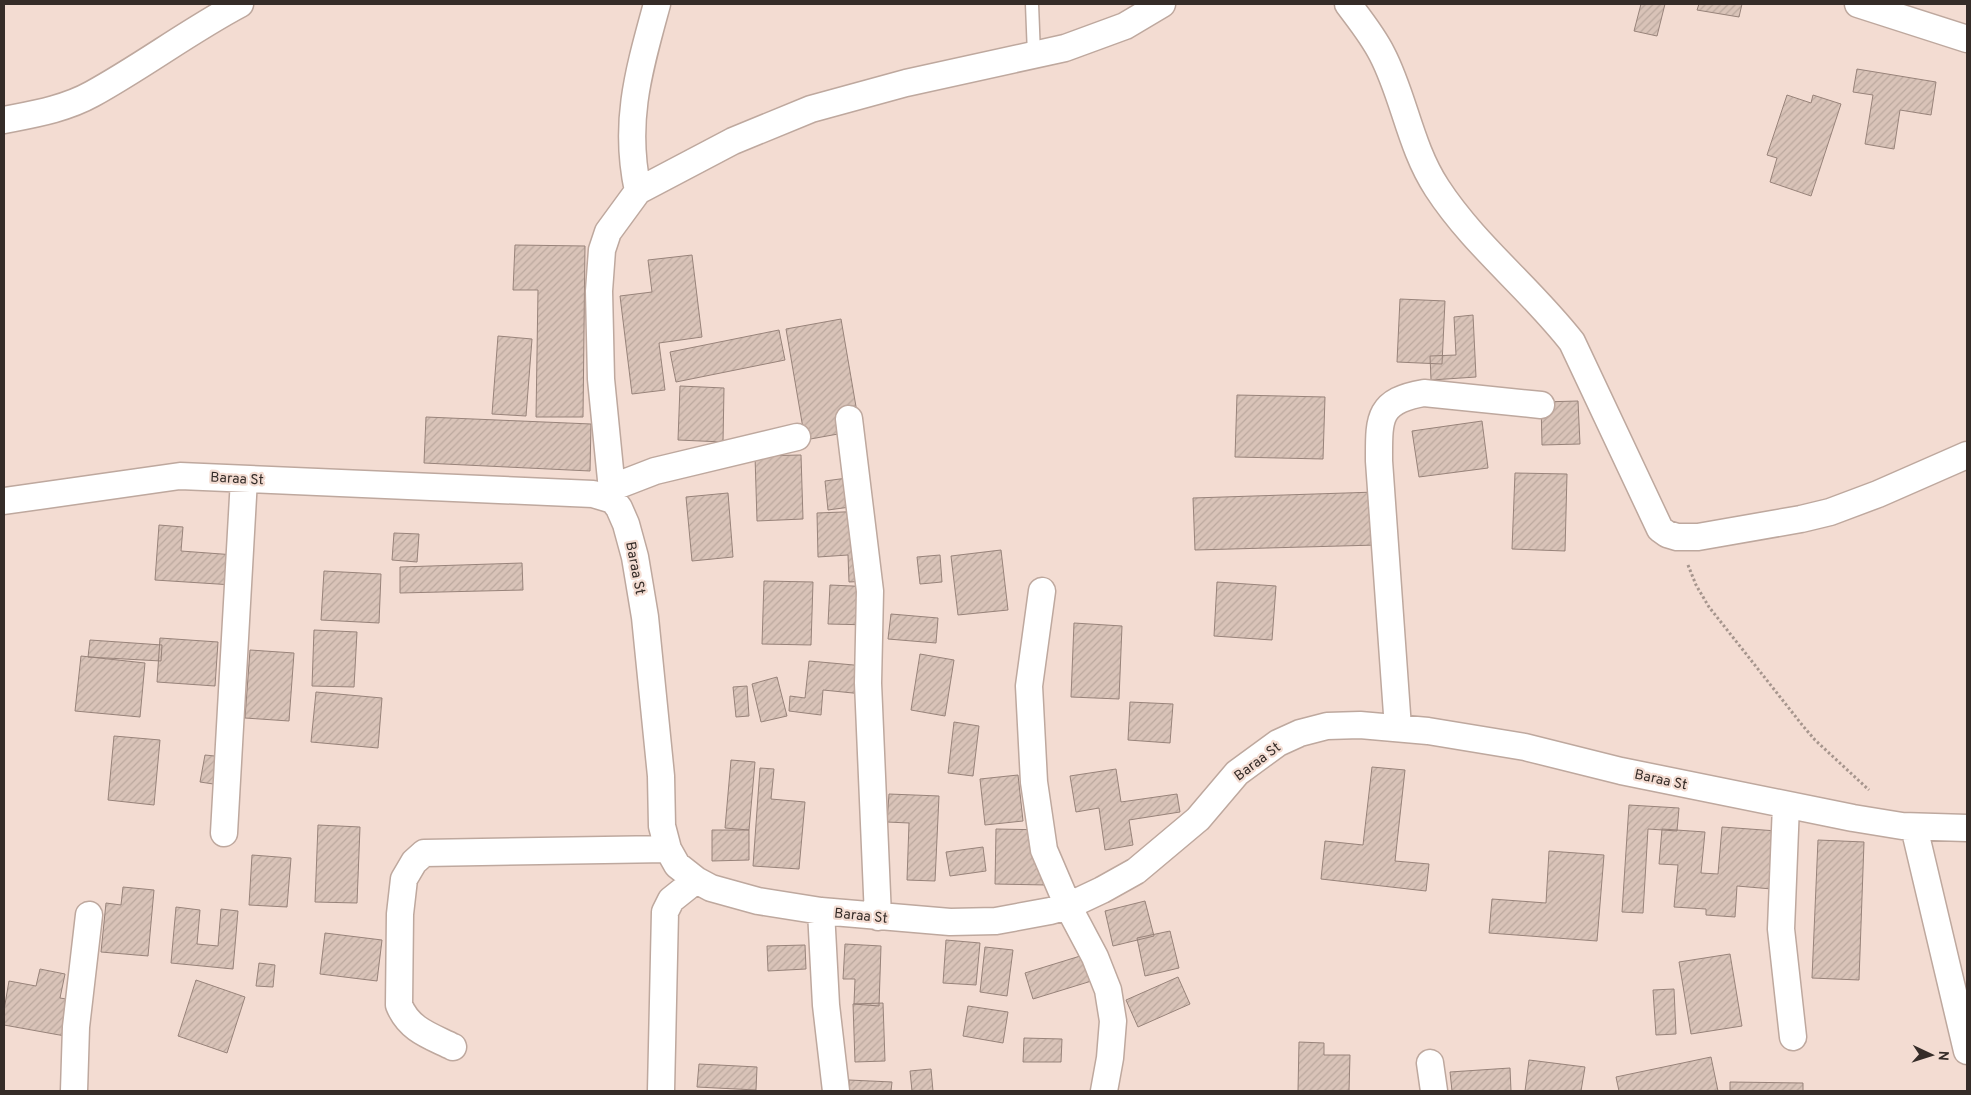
<svg xmlns="http://www.w3.org/2000/svg" width="1971" height="1095" viewBox="0 0 1971 1095" font-family="Overpass,sans-serif">
  <style>
    .building { fill: url(#building-hatch); stroke: #98837a }
    .lines { fill: none; stroke-linecap: round; stroke-linejoin: round }
    .service-casing { stroke: #bea89e; stroke-width: 15 }
    .minor-casing { stroke: #bea89e; stroke-width: 29 }
    .path { stroke: #a6958d; stroke-width: 3; stroke-dasharray: 2.5 2.5; stroke-linecap: butt }
    .service { stroke: #fff; stroke-width: 12 }
    .minor { stroke: #fff; stroke-width: 26 }
    .labels { text-anchor: middle; stroke-width: 4.5; stroke-linejoin: round; paint-order: stroke }
    .street-label { font-size: 14px; fill: #352c28; stroke: #f3dcd2 }
  </style>
  <defs>
    <pattern id="building-hatch" width="6" height="6" patternUnits="userSpaceOnUse" patternTransform="scale(1.25)"><rect width="6" height="6" fill="#d9c3b8"/><path d="M-1 1l2-2M0 6l6-6M5 7l2-2" fill="none" stroke="#bba89e"/></pattern>
  </defs>
  <rect width="100%" height="100%" fill="#f3dcd2"/>
  <path class="building" d="M1641,4H1665L1657,36L1634,31Z
    M1699,4H1742L1739,17L1697,10Z
    M1857,69L1936,82L1931,115L1900,110L1894,149L1865,144L1873,95L1853,92Z
    M1787,95L1811,103L1813,95L1841,104L1811,196L1770,182L1777,158L1767,155Z
    M515,245L585,246L583,417H536L538,290H513Z
    M692,255L702,337L659,343L665,390L632,394L620,296L652,292L648,260Z
    M1400,299L1445,301L1442,364L1397,362Z
    M1473,315L1476,377L1431,380L1430,356L1456,355L1454,317Z
    M841,319L860,430L805,440L786,329Z
    M779,330L785,360L676,382L670,352Z
    M498,336L532,339L526,416L492,414Z
    M680,386L724,388L723,442L678,440Z
    M1237,395L1325,397L1323,459L1235,457Z
    M1578,401L1580,444L1542,445L1541,402Z
    M426,417L591,424L590,471L424,463Z
    M1482,421L1488,468L1419,477L1412,431Z
    M801,455L803,519L757,521L755,456Z
    M1515,473L1567,474L1565,551L1512,549Z
    M862,476L865,505L828,510L825,481Z
    M1376,492L1377,545L1195,550L1193,498Z
    M728,493L733,557L692,561L686,497Z
    M868,511L869,581L849,582L848,555L818,557L817,513Z
    M159,525L183,527L181,551L235,555L233,585L155,580Z
    M394,533L419,534L417,562L392,560Z
    M1001,550L1008,610L958,615L951,556Z
    M940,555L942,582L920,584L917,557Z
    M522,563L523,590L400,593V567Z
    M324,571L381,574L379,623L321,620Z
    M764,581L813,582L811,645L762,644Z
    M1217,582L1276,586L1272,640L1214,636Z
    M830,585L874,587L872,625L828,624Z
    M891,614L938,618L936,643L888,639Z
    M1074,623L1122,626L1119,699L1071,697Z
    M314,630L357,632L354,687L312,686Z
    M160,638L218,642L215,686L157,682Z
    M90,640L162,645L161,661L88,657Z
    M250,650L294,653L289,721L245,718Z
    M920,654L954,660L945,716L911,710Z
    M81,656L145,663L140,717L75,711Z
    M809,661L876,667L873,695L823,690L821,715L789,711L790,696L805,698Z
    M777,677L787,716L761,722L752,684Z
    M747,686L749,716L736,717L733,687Z
    M316,692L382,698L378,748L311,742Z
    M1130,702L1173,704L1170,743L1128,740Z
    M954,722L979,726L973,776L948,773Z
    M114,736L160,740L154,805L108,800Z
    M205,755L224,757L220,785L200,782Z
    M731,760L755,762L749,830L725,828Z
    M1372,767L1405,770L1395,861L1429,864L1426,891L1321,879L1325,841L1363,845Z
    M760,768L774,769L771,799L805,802L799,869L753,866Z
    M1116,769L1121,802L1177,794L1180,812L1129,820L1133,845L1105,850L1099,808L1076,812L1070,776Z
    M1018,775L1023,821L985,825L980,779Z
    M889,794L939,796L935,881L907,880L909,823L887,822Z
    M1629,805L1679,808L1677,831L1648,829L1643,913L1622,912Z
    M318,825L360,827L357,903L315,902Z
    M1722,827L1777,831L1772,889L1737,886L1735,917L1706,915V909L1674,907L1678,865L1659,864L1662,829L1705,832L1701,873L1718,874Z
    M996,829L1047,830L1046,885L995,884Z
    M712,830H749V860L712,861Z
    M1818,840L1864,842L1859,980L1812,978Z
    M983,847L986,871L950,876L946,852Z
    M1549,851L1604,855L1597,941L1489,933L1492,899L1546,903Z
    M252,855L291,858L287,907L249,905Z
    M123,887L154,890L148,956L101,952L106,903L121,905Z
    M1145,901L1154,936L1113,946L1105,911Z
    M176,907L200,910L197,944L218,946L221,909L238,911L233,969L171,963Z
    M1170,931L1179,968L1145,976L1137,938Z
    M325,933L382,940L377,981L320,974Z
    M946,940L980,943L976,985L943,983Z
    M845,944L881,946L879,1006L854,1004L855,979H843Z
    M805,945L806,969L768,971L767,946Z
    M985,947L1013,950L1007,996L980,992Z
    M1090,953L1098,979L1033,999L1025,973Z
    M1730,954L1742,1026L1691,1034L1679,962Z
    M259,963L275,965L273,987L256,986Z
    M40,969L65,974L60,998L72,1000L65,1036L4,1025V1010L9,981L36,986Z
    M1178,977L1190,1004L1138,1027L1126,1000Z
    M196,980L245,997L227,1053L178,1036Z
    M1674,989L1676,1034L1656,1035L1653,990Z
    M883,1003L885,1061L855,1062L853,1004Z
    M968,1006L1008,1012L1003,1043L963,1036Z
    M1024,1038L1062,1039L1061,1062H1023Z
    M1299,1042L1324,1043V1055H1350L1349,1091H1298Z
    M1711,1057L1718,1091H1619L1616,1077Z
    M1529,1060L1585,1067L1581,1091H1525Z
    M699,1064L757,1067L756,1090L697,1087Z
    M1510,1068L1511,1091H1452L1450,1072Z
    M931,1069L933,1091H912L910,1071Z
    M849,1080L892,1082L891,1091H849Z
    M1730,1082L1803,1083V1091H1730Z"/>
  <g class="lines">
    <g class="service-casing">
      <path id="service" d="M1032,4L1034,55"/>
    </g>
    <g class="minor-casing">
      <path id="minor" d="M1348,4C1360,20 1373,36 1382,54C1404,96 1410,147 1437,188C1474,245 1530,288 1572,342L1660,529L1667,534L1677,537H1698L1801,519L1830,512L1878,494L1967,455
        M1858,4L1967,39
        M4,120C34,114 65,109 92,94C143,66 189,31 240,4
        M638,191C623,122 639,70 657,4
        M849,419L870,591L868,683L878,917
        M611,488L655,471L797,437
        M613,500L601,379L599,291L602,250L608,232L638,191L733,141L811,109L906,83L1065,48L1125,26L1162,4
        M4,501L180,476L593,494L613,500L619,508L626,524L635,557L645,617L661,776L662,826L668,849L677,865L696,880L711,888L758,901L821,911L950,922L996,921L1050,911L1068,906L1102,890L1136,871L1198,819L1237,773L1278,743L1300,733L1327,726L1360,725L1428,731L1525,747L1621,771L1853,818L1902,826L1967,828
        M1042,591L1029,686L1034,782L1044,850L1068,906L1095,957L1108,990L1113,1021L1110,1058L1104,1091
        M1398,728L1379,461C1379,419 1377,401 1424,393L1541,405
        M1786,805L1781,929L1793,1037
        M1914,827L1967,1051
        M224,833L244,479
        M821,911L826,1005L836,1091
        M453,1047C431,1036 409,1030 399,1005L400,914L404,879L414,862L424,853L668,849
        M1430,1063L1434,1091
        M74,1091L76,1027L89,915
        M661,1091L665,912L671,900L696,880"/>
    </g>
    <path class="path" d="M1688,565L1696,585L1709,607L1803,726L1815,740L1869,790"/>
    <use href="#service" class="service"/>
    <use href="#minor" class="minor"/>
  </g>
  <g class="labels">
    <g class="street-label">
      <text transform="translate(237 478) rotate(3)" y="5">Baraa St</text>
      <text transform="translate(636 568) rotate(79)" y="5">Baraa St</text>
      <text transform="translate(1257 761) rotate(-37)" y="5">Baraa St</text>
      <text transform="translate(1661 779) rotate(12)" y="5">Baraa St</text>
      <text transform="translate(861 915) rotate(6)" y="5">Baraa St</text>
    </g>
  </g>
  <rect width="1971" height="1095" fill="none" stroke="#352c28" stroke-width="10"/>
  <g transform="translate(1931 1055) rotate(94)" stroke="#f3dcd2" stroke-width="4" paint-order="stroke">
  <path d="M0-4L9 19L0 12L-9 19Z" fill="#352c28"/>
  <text y="-8" font-size="14" font-weight="bold" text-anchor="middle" fill="#352c28">N</text>
  </g>
</svg>
